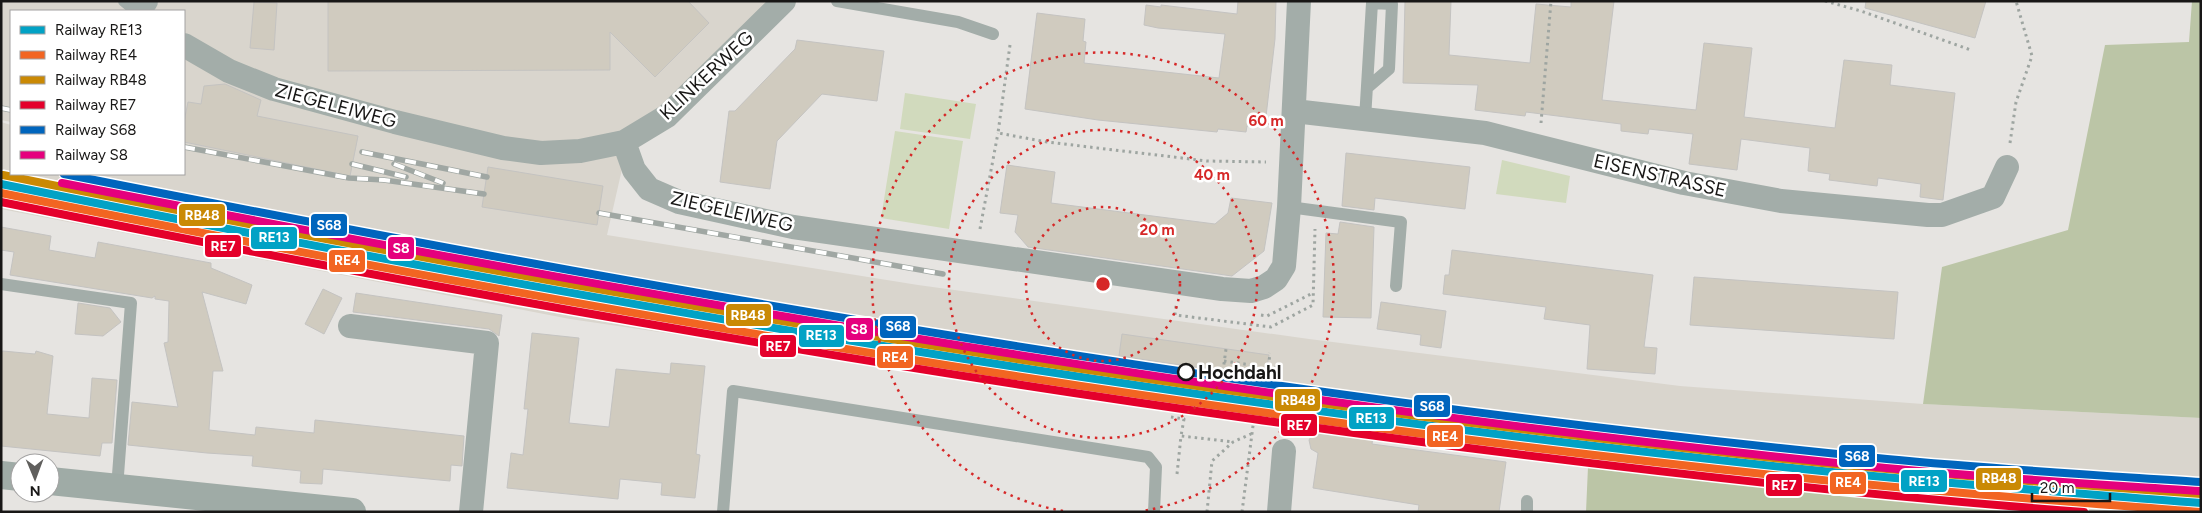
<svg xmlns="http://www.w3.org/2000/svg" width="2202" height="513" viewBox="0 0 2202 513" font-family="Figtree,sans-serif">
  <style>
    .built { fill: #d9d5cd }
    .green { fill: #d1dabd }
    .forest { fill: #bbc5a6 }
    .building { fill: #d0cbbf; stroke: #c4c3c1 }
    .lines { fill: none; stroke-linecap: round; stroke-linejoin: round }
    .path { stroke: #9ea5a1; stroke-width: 3; stroke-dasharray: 2.5 4; stroke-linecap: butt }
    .lane { stroke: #a3ada9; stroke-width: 12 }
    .street { stroke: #a3ada9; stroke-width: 24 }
    .secondary { stroke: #9faba6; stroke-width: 28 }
    .rail-casing { stroke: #a0a7a3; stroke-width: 5.5 }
    .rail { stroke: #fff; stroke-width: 4; stroke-dasharray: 11; stroke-linecap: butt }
    .rail-1-casing { stroke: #fff; stroke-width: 11 }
    .rail-2-casing { stroke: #fff; stroke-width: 11 }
    .rail-3-casing { stroke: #fff; stroke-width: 11 }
    .rail-4-casing { stroke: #fff; stroke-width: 11 }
    .rail-5-casing { stroke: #fff; stroke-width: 11 }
    .rail-6-casing { stroke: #fff; stroke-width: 11 }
    .rail-1 { stroke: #01a2c5; stroke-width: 8 }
    .rail-2 { stroke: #f26522; stroke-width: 8 }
    .rail-3 { stroke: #ca8904; stroke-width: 8 }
    .rail-4 { stroke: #e4002b; stroke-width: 8 }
    .rail-5 { stroke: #0065bd; stroke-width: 8 }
    .rail-6 { stroke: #e5007d; stroke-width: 8 }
    .ring { fill: none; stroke: #d62828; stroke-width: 2.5; stroke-dasharray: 2.5 5 }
    .stop-dot { fill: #fff; stroke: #181716; stroke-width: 2.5 }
    .labels { text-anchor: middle; stroke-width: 5; stroke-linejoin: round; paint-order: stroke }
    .street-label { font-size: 19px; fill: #181716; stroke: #fff }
    .stop-label { font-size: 19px; font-weight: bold; fill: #181716; stroke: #fff; text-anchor: start }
    .centre { fill: #d62828; stroke: #fff; stroke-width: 2.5 }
    .ring-label { font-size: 15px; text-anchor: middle; font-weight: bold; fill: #d62828; stroke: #fff; stroke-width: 5; stroke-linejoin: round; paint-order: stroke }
    .line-badge { stroke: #fff; stroke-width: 2 }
    .badge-label { font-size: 14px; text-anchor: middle; font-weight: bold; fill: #fff }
  </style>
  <rect width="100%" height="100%" fill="#e6e4e1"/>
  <path class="built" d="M1,1H769L625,156L607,235L918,285L1309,339L1680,386L1923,404L2201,418V512H2032L1588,467L570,319L1,209V122L11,125V174H184V11H11V122L1,120Z"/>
  <path class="green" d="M905,93L976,104L970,139L900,129Z
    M895,131L963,141L949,229L881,218Z
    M1502,160L1570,176L1566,203L1496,194Z"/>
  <path class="forest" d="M2192,1H2201V418L1923,404L1942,267L2068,230L2105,45L2189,42Z
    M1588,467L2032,512H1586Z"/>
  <path class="building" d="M328,1H688L709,23L655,77L610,32V70L328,71Z
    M1238,1H1276L1275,39L1265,125L1247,126L1246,132L1218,129L1217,132L1098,120L1025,109L1037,13L1085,19L1083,41L1086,42L1084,63L1219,78L1225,34L1158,28L1144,25L1146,5L1161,7V5L1237,14Z
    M1405,1H1451L1449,55L1530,63L1536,4L1571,7V1H1614L1602,100L1696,110L1704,43L1752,48L1744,117L1835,128L1844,60L1892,65L1890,85L1955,93L1943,200L1920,197L1921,184L1878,178L1877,186L1829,180L1830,174L1808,171L1810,148L1741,139L1737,170L1689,164L1693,134L1649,129L1648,134L1621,131V124L1526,112L1525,116L1475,110L1478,85L1403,83Z
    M1866,1H1986L1975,38L1865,8Z
    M254,2L277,3L274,50L250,48Z
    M797,40L884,51L877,101L822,94L777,141L770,189L720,182L729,111H735L795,49Z
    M225,84L261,100L257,116L358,136L350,176L184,142V122L188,102L201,104L204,86Z
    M1346,153L1470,167L1465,209L1375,198L1374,210L1342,206Z
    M1007,165L1055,172L1051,203L1215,224L1228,213L1231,198L1272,203L1264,251L1232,276L1028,247L1015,232L1018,215L1000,213Z
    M488,167L603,186L597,225L482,207Z
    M1340,222L1374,227L1371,318L1323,317L1326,233L1338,234Z
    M1,227L51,236L49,250L95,258L98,242L211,263V268L252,285L246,304L202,292L223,371H213L209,430L255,435L256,427L314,433L315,420L464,436L462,466L451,465L450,481L323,469L322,484L300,483L301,471L252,466L253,456L207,453L128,445L132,402L178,407L164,343L168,342L169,301L155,299V296L152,298L10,275L14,252L1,250Z
    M1452,250L1653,275L1644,347L1657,348L1655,374L1587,369L1590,325L1544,319L1546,307L1443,294L1445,275H1449Z
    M1694,277L1898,292L1894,339L1690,325Z
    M323,289L342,298L324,334L305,324Z
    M356,293L502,315L499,336L489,329L353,312Z
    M1381,302L1446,311L1441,348L1420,345L1421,335L1377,329Z
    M78,303L110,308L121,322L103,336L75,334Z
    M532,333L579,338L569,423L609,427L616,369L670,374L671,363L705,366L696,454L700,455L695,498L661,495L662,483L620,479L618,499L507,488L511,453L523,455L528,409H524Z
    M1122,334L1269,355L1265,377L1119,356Z
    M3,351L35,354L36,351L53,356L47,414L89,418L92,378L117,380L112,443H102L100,456L1,446V352Z
    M1335,424L1357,428L1356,433L1373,436L1372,444L1506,462L1499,512H1418L1419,505L1313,488L1318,453L1311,449L1309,440L1314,432Z"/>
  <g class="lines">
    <path class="path" d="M1825,1L1861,11L1971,50
      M1010,45L998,133L1047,142L1207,161L1266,162
      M1541,123L1551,1
      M2010,143L2016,102L2032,56L2016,1
      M980,229L998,133
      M1176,306L1175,315L1271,327L1313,305L1315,229
      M1261,315L1267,316L1313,293
      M1224,361L1251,365
      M1268,366L1279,368
      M1223,371L1226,349
      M1267,379L1270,353
      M1171,417L1184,419L1181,436
      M1177,474L1181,436L1233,442
      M1207,512L1212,461L1233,442L1251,434
      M1242,512L1254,418"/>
    <path class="lane" d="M124,1L136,11
      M837,1L958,22L993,34
      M1365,119L1372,3L1392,4L1389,69L1367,88
      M1289,207L1401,222L1396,286
      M1,284L131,303L117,488
      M723,512L733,391L1148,457L1156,467L1154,512
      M1527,512V501"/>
    <path class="street" d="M139,11L146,1
      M184,45L229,71L274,89L395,122L503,148L541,153L580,151L624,142L667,116L784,1
      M1294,111L1485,133L1684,183L1781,201L1928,215H1942L1993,197L2007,167
      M624,142L634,170L649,189L679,202L793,227L1222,289L1251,291L1264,287L1276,279L1284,266L1289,207L1299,1
      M350,326L487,343L471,512
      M1279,512L1284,451"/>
    <path class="secondary" d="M1,475L20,477
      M50,481L352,512"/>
    <g class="rail-casing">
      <path id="rail" d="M1,108L11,110
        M184,147L349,178L384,180L484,194
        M362,152L487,177
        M352,164L406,177
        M394,164L443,183
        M599,213L943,274"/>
    </g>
    <use href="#rail" class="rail"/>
    <g class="rail-1-casing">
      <path id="rail-1" d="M1,184C603,306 1211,409 1822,471C1948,484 2074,493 2201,503"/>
    </g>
    <g class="rail-2-casing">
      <path id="rail-2" d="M1,193C603,315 1210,418 1822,480C1948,493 2074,502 2200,512"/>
    </g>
    <g class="rail-3-casing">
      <path id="rail-3" d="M3,175C604,298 1211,401 1822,463C1948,475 2075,485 2201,494"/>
    </g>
    <g class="rail-4-casing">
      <path id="rail-4" d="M1,202C416,286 833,360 1253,419C1529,458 1806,491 2084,512"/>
    </g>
    <g class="rail-5-casing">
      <path id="rail-5" d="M64,174C668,294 1274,399 1887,459C1991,469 2096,475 2201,482"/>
    </g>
    <g class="rail-6-casing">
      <path id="rail-6" d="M62,183C666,302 1273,407 1886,468C1991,478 2096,484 2200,491"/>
    </g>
    <use href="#rail-1" class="rail-1"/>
    <use href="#rail-2" class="rail-2"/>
    <use href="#rail-3" class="rail-3"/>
    <use href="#rail-4" class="rail-4"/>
    <use href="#rail-5" class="rail-5"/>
    <use href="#rail-6" class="rail-6"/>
  </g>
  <g class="ring">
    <circle cx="1103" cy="284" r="77"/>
    <circle cx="1103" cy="284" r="154"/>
    <path d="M1063 511A231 231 0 1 1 1143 511"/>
  </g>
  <circle class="stop-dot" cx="1186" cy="372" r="8"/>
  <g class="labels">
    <g class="street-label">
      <text transform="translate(706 75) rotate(-43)" y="7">KLINKERWEG</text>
      <text transform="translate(336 105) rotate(15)" y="7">ZIEGELEIWEG</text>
      <text transform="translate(1660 175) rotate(13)" y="7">EISENSTRASSE</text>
      <text transform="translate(732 211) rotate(13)" y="7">ZIEGELEIWEG</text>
    </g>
    <g class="stop-label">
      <text x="1198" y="379">Hochdahl</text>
    </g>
  </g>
  <circle cx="1103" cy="284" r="8" class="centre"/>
  <g class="ring-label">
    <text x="1266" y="126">60 m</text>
    <text x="1212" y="180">40 m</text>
    <text x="1157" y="235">20 m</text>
  </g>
  <g class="line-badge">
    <rect x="178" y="203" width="48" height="24" rx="5" fill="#ca8904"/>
    <rect x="310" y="213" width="38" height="24" rx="5" fill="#0065bd"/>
    <rect x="250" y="226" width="48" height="24" rx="5" fill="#01a2c5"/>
    <rect x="204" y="234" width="38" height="24" rx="5" fill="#e4002b"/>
    <rect x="387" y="236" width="28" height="24" rx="5" fill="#e5007d"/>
    <rect x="328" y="249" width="38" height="24" rx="5" fill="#f26522"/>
    <rect x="725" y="303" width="47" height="24" rx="5" fill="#ca8904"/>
    <rect x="879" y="315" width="38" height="24" rx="5" fill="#0065bd"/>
    <rect x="845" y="317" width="29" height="24" rx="5" fill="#e5007d"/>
    <rect x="798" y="324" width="47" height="24" rx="5" fill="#01a2c5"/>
    <rect x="759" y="334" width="38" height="24" rx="5" fill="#e4002b"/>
    <rect x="876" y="345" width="38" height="24" rx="5" fill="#f26522"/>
    <rect x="1274" y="388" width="47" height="24" rx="5" fill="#ca8904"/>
    <rect x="1413" y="394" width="38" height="24" rx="5" fill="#0065bd"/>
    <rect x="1348" y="406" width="47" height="24" rx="5" fill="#01a2c5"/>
    <rect x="1280" y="413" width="38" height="24" rx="5" fill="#e4002b"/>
    <rect x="1426" y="424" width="38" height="24" rx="5" fill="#f26522"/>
    <rect x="1838" y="444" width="38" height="24" rx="5" fill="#0065bd"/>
    <rect x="1975" y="467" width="47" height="24" rx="5" fill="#ca8904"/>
    <rect x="1900" y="469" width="48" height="24" rx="5" fill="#01a2c5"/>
    <rect x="1829" y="471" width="38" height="24" rx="5" fill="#f26522"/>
    <rect x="1765" y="473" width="38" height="24" rx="5" fill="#e4002b"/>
  </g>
  <g class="badge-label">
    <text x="202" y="220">RB48</text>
    <text x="329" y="230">S68</text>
    <text x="274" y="242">RE13</text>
    <text x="223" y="251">RE7</text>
    <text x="401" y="253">S8</text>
    <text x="347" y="265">RE4</text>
    <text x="748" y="320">RB48</text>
    <text x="898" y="331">S68</text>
    <text x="859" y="334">S8</text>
    <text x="821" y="340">RE13</text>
    <text x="778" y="351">RE7</text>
    <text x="895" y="362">RE4</text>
    <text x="1298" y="405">RB48</text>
    <text x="1432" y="411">S68</text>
    <text x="1371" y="423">RE13</text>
    <text x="1299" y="430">RE7</text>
    <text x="1445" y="441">RE4</text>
    <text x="1857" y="461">S68</text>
    <text x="1999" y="483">RB48</text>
    <text x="1924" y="486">RE13</text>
    <text x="1848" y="487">RE4</text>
    <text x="1784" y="490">RE7</text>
  </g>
  <rect width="2202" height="513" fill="none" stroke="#181716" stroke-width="5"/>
  <rect x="10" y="10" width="175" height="165" fill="#ffffff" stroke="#a3a2a2"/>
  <rect x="20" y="26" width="25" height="8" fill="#01a2c5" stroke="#a3a2a2"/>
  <text x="55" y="35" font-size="15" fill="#181716">Railway RE13</text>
  <rect x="20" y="51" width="25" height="8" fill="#f26522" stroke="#a3a2a2"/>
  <text x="55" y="60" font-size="15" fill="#181716">Railway RE4</text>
  <rect x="20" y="76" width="25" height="8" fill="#ca8904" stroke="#a3a2a2"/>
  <text x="55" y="85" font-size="15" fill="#181716">Railway RB48</text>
  <rect x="20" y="101" width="25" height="8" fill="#e4002b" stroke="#a3a2a2"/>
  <text x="55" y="110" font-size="15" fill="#181716">Railway RE7</text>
  <rect x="20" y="126" width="25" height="8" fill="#0065bd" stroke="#a3a2a2"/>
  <text x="55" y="135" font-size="15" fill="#181716">Railway S68</text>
  <rect x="20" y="151" width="25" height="8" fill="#e5007d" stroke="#a3a2a2"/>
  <text x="55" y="160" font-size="15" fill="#181716">Railway S8</text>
  <g transform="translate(35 478) rotate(179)"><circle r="24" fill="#ffffff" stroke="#a3a2a2"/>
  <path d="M0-4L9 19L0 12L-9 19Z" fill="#605f5d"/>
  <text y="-8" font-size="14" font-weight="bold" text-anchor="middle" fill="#181716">N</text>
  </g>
  <path d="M2032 493v8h78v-8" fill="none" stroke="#181716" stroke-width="2.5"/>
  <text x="2040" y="493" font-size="15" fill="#181716" stroke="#ffffff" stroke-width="4" paint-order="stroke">20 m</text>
</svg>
